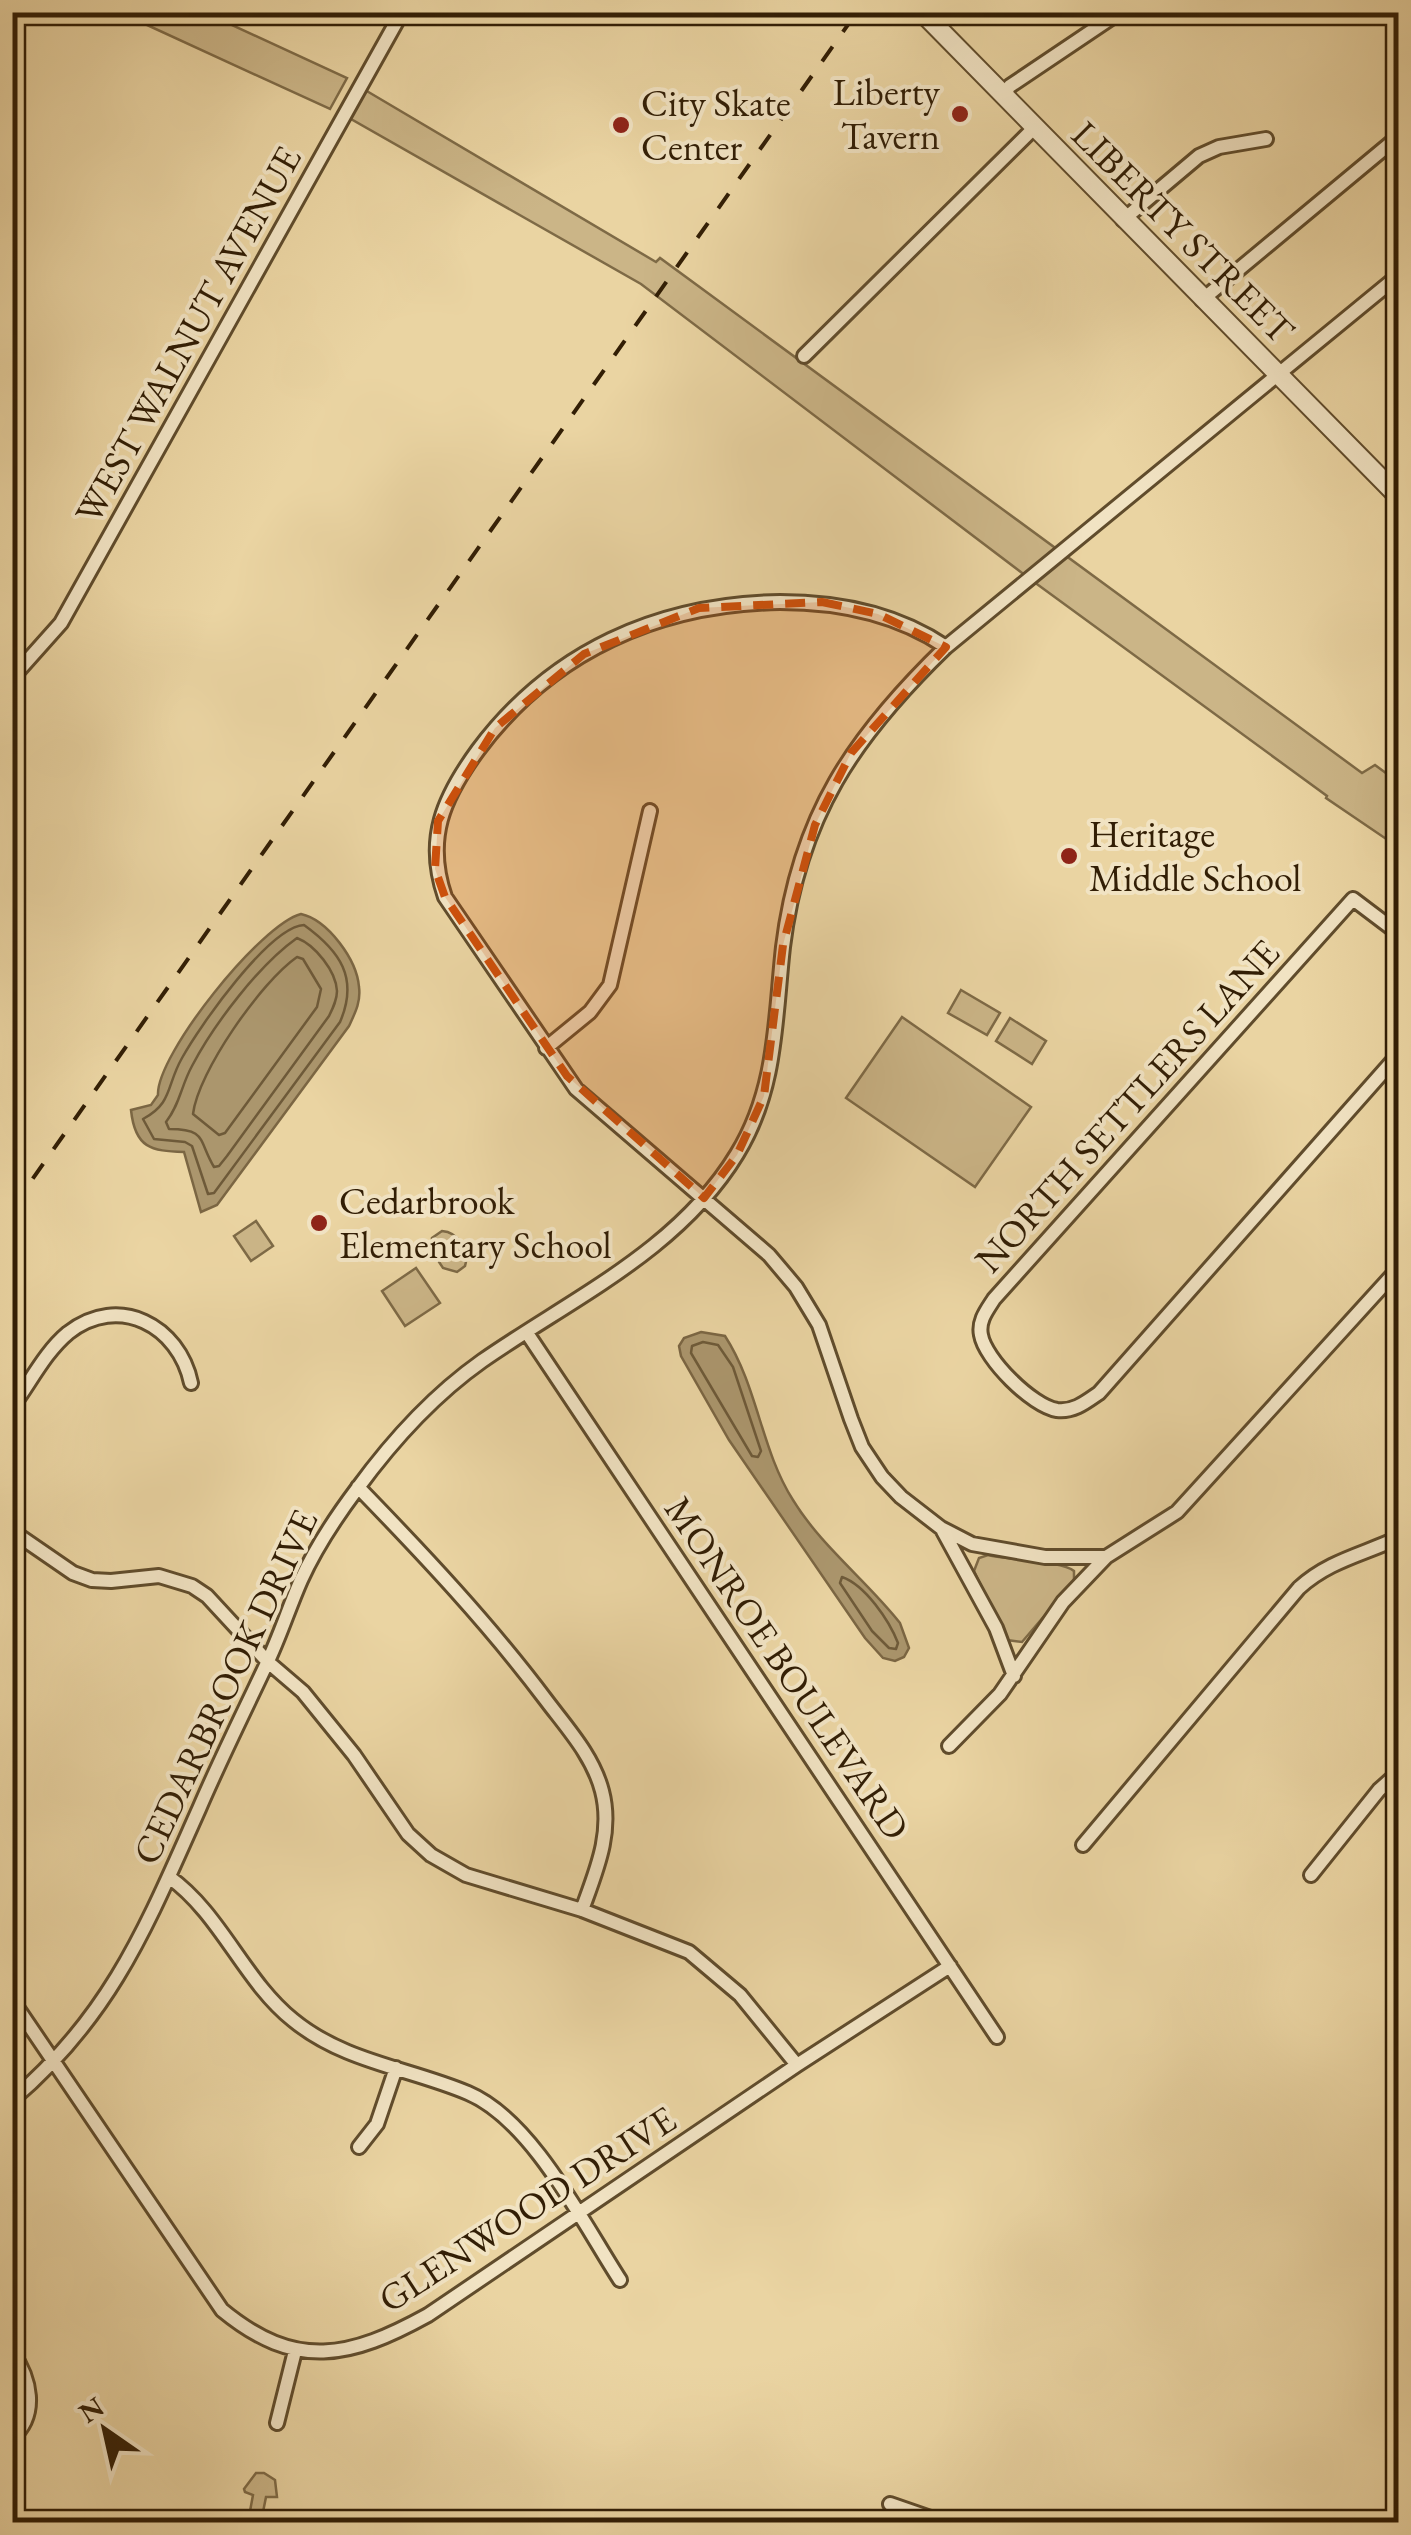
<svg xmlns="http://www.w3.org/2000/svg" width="1411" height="2535" viewBox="0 0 1411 2535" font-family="'EB Garamond',serif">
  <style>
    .green { fill: #cbb587; stroke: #7e6a46; stroke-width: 2.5 }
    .water { fill: #ab966d; stroke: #7b6643; stroke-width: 2.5 }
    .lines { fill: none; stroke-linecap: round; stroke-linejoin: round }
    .shore { stroke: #6e5a39; stroke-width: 2.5 }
    .minor-casing { stroke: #604c2c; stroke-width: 18 }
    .tertiary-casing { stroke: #604c2c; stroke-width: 22 }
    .minor { stroke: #f1e3c3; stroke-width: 12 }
    .tertiary { stroke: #f1e3c3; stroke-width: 18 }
    .rail { stroke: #321e05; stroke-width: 4; stroke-dasharray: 18 18; stroke-linecap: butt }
    .marked { fill: #cd500b; fill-opacity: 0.2; stroke: #cd500b; stroke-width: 8; stroke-dasharray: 20 12; stroke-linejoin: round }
    .poi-dot { fill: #8f2418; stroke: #f1e3c3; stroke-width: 4 }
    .labels { text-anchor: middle; stroke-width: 8; stroke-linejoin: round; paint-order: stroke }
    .poi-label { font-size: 38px; fill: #321e05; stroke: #f1e3c3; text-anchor: start }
    .street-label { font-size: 38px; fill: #321e05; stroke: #f1e3c3 }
  </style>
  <rect width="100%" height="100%" fill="#ead4a2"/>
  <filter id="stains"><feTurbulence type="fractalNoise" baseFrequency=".002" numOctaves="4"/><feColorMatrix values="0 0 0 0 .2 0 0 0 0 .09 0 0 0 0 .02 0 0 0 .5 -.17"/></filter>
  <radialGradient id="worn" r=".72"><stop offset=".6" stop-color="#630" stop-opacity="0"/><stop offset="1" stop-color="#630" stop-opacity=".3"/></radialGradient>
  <path class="green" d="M121,13H206L347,78L330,109Z
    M360,87L656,262L660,258L1362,773L1375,765L1398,782V847L1326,798L1327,796L1030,579L641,284L344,115Z
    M961,990L1000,1013L987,1035L948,1013Z
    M902,1017L1031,1107L975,1187L846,1098Z
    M1010,1018L1046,1041L1032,1064L996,1041Z
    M256,1221L273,1246L251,1261L234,1236Z
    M442,1231C458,1232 470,1251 465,1266L457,1272L443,1268L431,1250L432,1238Z
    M416,1268L440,1303L405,1326L382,1291Z
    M988,1555C1008,1560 1063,1561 1074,1571V1581L1022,1642L1007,1640L974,1571L979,1558Z
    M256,2473H264L275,2480L277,2497H266L261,2522H248L253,2495L245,2492L244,2489Z"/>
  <path class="water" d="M301,914C328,920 357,960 359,987C361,1002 355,1013 349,1026L217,1205L201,1212L184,1152C151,1151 135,1148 131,1110L151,1105L158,1095C156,1055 261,924 301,914Z
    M701,1332L725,1336C758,1387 761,1450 793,1500C821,1546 867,1581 900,1623L909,1648L904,1657L895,1661L883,1658L865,1638L729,1440L681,1356L679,1346L684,1338Z"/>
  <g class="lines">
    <path class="shore" d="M304,925C340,951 359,978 340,1022L214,1193L208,1194L192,1146L185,1142L154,1139L143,1119C173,1103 166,1086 182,1058C199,1027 269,927 304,925Z
      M297,938C315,945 336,971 337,991C337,1000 333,1008 329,1016L227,1156L219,1166L214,1167C198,1140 207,1129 169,1129L166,1122C180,1104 181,1086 192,1066C214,1024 259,965 297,938Z
      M297,957L303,959L321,989L317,1007L225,1133L219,1135L193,1114C198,1072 261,982 297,957Z
      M703,1342L718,1345L733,1367L761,1451L758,1457L752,1456L691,1353L692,1346Z
      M842,1577C865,1585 889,1620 898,1643L896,1649L889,1648L872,1631L840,1583Z"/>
    <g class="minor-casing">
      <path id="minor" d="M1003,95L1010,86L1120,12
        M1123,220L1199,156L1219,147L1266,139
        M1398,276L946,647C896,613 839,602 780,602C658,604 552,651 478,750C443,798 425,839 445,897L576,1089L769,1255L796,1287L819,1325L851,1419L862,1447L882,1477L901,1497L941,1528L972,1544L1045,1557H1106L1177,1512L1398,1269
        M1202,300L1398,137
        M804,356L1034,128
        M12,678L61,623L402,12
        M1398,933L1353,899L994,1299C987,1310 978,1321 981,1335C985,1359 1032,1406 1057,1410C1074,1412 1086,1402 1099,1393L1398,1055
        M546,1048L590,1012L610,985L650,811
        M527,1333L997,2037
        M12,1407C30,1383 45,1352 68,1333C119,1293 179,1326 191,1383
        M358,1487C424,1555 489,1624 546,1700C567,1728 593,1756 602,1791C613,1833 596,1871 582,1910
        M12,1531L73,1573L92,1580L111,1581L159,1576L192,1586L207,1596L268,1662L303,1692L354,1755L408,1834L431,1855L466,1875L582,1910L689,1952L740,1995L797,2065
        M943,1531L996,1628L1014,1676
        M949,1746L1000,1694L1063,1602L1106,1557
        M1083,1845L1299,1588C1328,1561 1364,1554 1398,1538
        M1311,1875L1379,1790L1398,1773
        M169,1877C221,1914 244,1981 293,2020C344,2062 409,2068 468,2093C532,2120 583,2223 620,2280
        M12,2000L222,2310C296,2371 350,2358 428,2315L797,2065L950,1966
        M12,2100C112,2015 147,1925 199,1809C220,1760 244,1712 267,1663C280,1636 289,1607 301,1580C316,1547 336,1517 357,1489C392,1441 434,1395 482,1361C571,1299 679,1250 737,1154C777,1089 775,1019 783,947C799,816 854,736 946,647
        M359,2147L377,2124L396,2068
        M12,2352C30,2378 39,2414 12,2438
        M277,2423L295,2351
        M890,2504L942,2522"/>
    </g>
    <g class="tertiary-casing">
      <path id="tertiary" d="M922,12L1398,496"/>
    </g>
    <use href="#minor" class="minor"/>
    <use href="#tertiary" class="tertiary"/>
    <path class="rail" d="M12,1208L857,12"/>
  </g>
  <path class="marked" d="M822,602L878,614L946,647L851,753L815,825L783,945L764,1096L737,1155L704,1198L567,1076L445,897L435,869L438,821L495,728L584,654L699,608Z"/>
  <g class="poi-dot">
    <circle cx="960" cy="114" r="10"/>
    <circle cx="621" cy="125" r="10"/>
    <circle cx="1069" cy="856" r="10"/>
    <circle cx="319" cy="1223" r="10"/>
  </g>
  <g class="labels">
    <g class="poi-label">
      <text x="940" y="105" text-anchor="end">Liberty<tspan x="940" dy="44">Tavern</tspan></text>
      <text x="641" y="116">City Skate<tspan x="641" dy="44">Center</tspan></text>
      <text x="1089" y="847">Heritage<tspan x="1089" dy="44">Middle School</tspan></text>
      <text x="339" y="1214">Cedarbrook<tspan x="339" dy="44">Elementary School</tspan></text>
    </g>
    <g class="street-label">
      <text transform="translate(1183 232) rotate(45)" y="13">LIBERTY STREET</text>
      <text transform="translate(188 335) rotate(-61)" y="13">WEST WALNUT AVENUE</text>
      <text transform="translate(1127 1106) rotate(-48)" y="13">NORTH SETTLERS LANE</text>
      <text transform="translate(787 1668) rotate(56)" y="13">MONROE BOULEVARD</text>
      <text transform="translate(225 1687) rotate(-65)" y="13">CEDARBROOK DRIVE</text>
      <text transform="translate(527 2209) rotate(-33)" y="13">GLENWOOD DRIVE</text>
    </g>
  </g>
  <rect width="1411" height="2535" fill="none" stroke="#ead4a2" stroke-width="50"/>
  <rect x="15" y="15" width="1381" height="2505" fill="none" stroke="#321e05" stroke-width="5"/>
  <rect x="25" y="25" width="1361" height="2485" fill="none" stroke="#321e05" stroke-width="2.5"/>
  <g transform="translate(105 2430) rotate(326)" stroke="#f1e3c3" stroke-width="8" paint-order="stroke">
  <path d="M0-8L18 38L0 25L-18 38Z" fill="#321e05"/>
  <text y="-15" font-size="28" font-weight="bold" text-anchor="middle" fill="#321e05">N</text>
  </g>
  <rect width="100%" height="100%" filter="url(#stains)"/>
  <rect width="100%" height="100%" fill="url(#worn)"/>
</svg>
